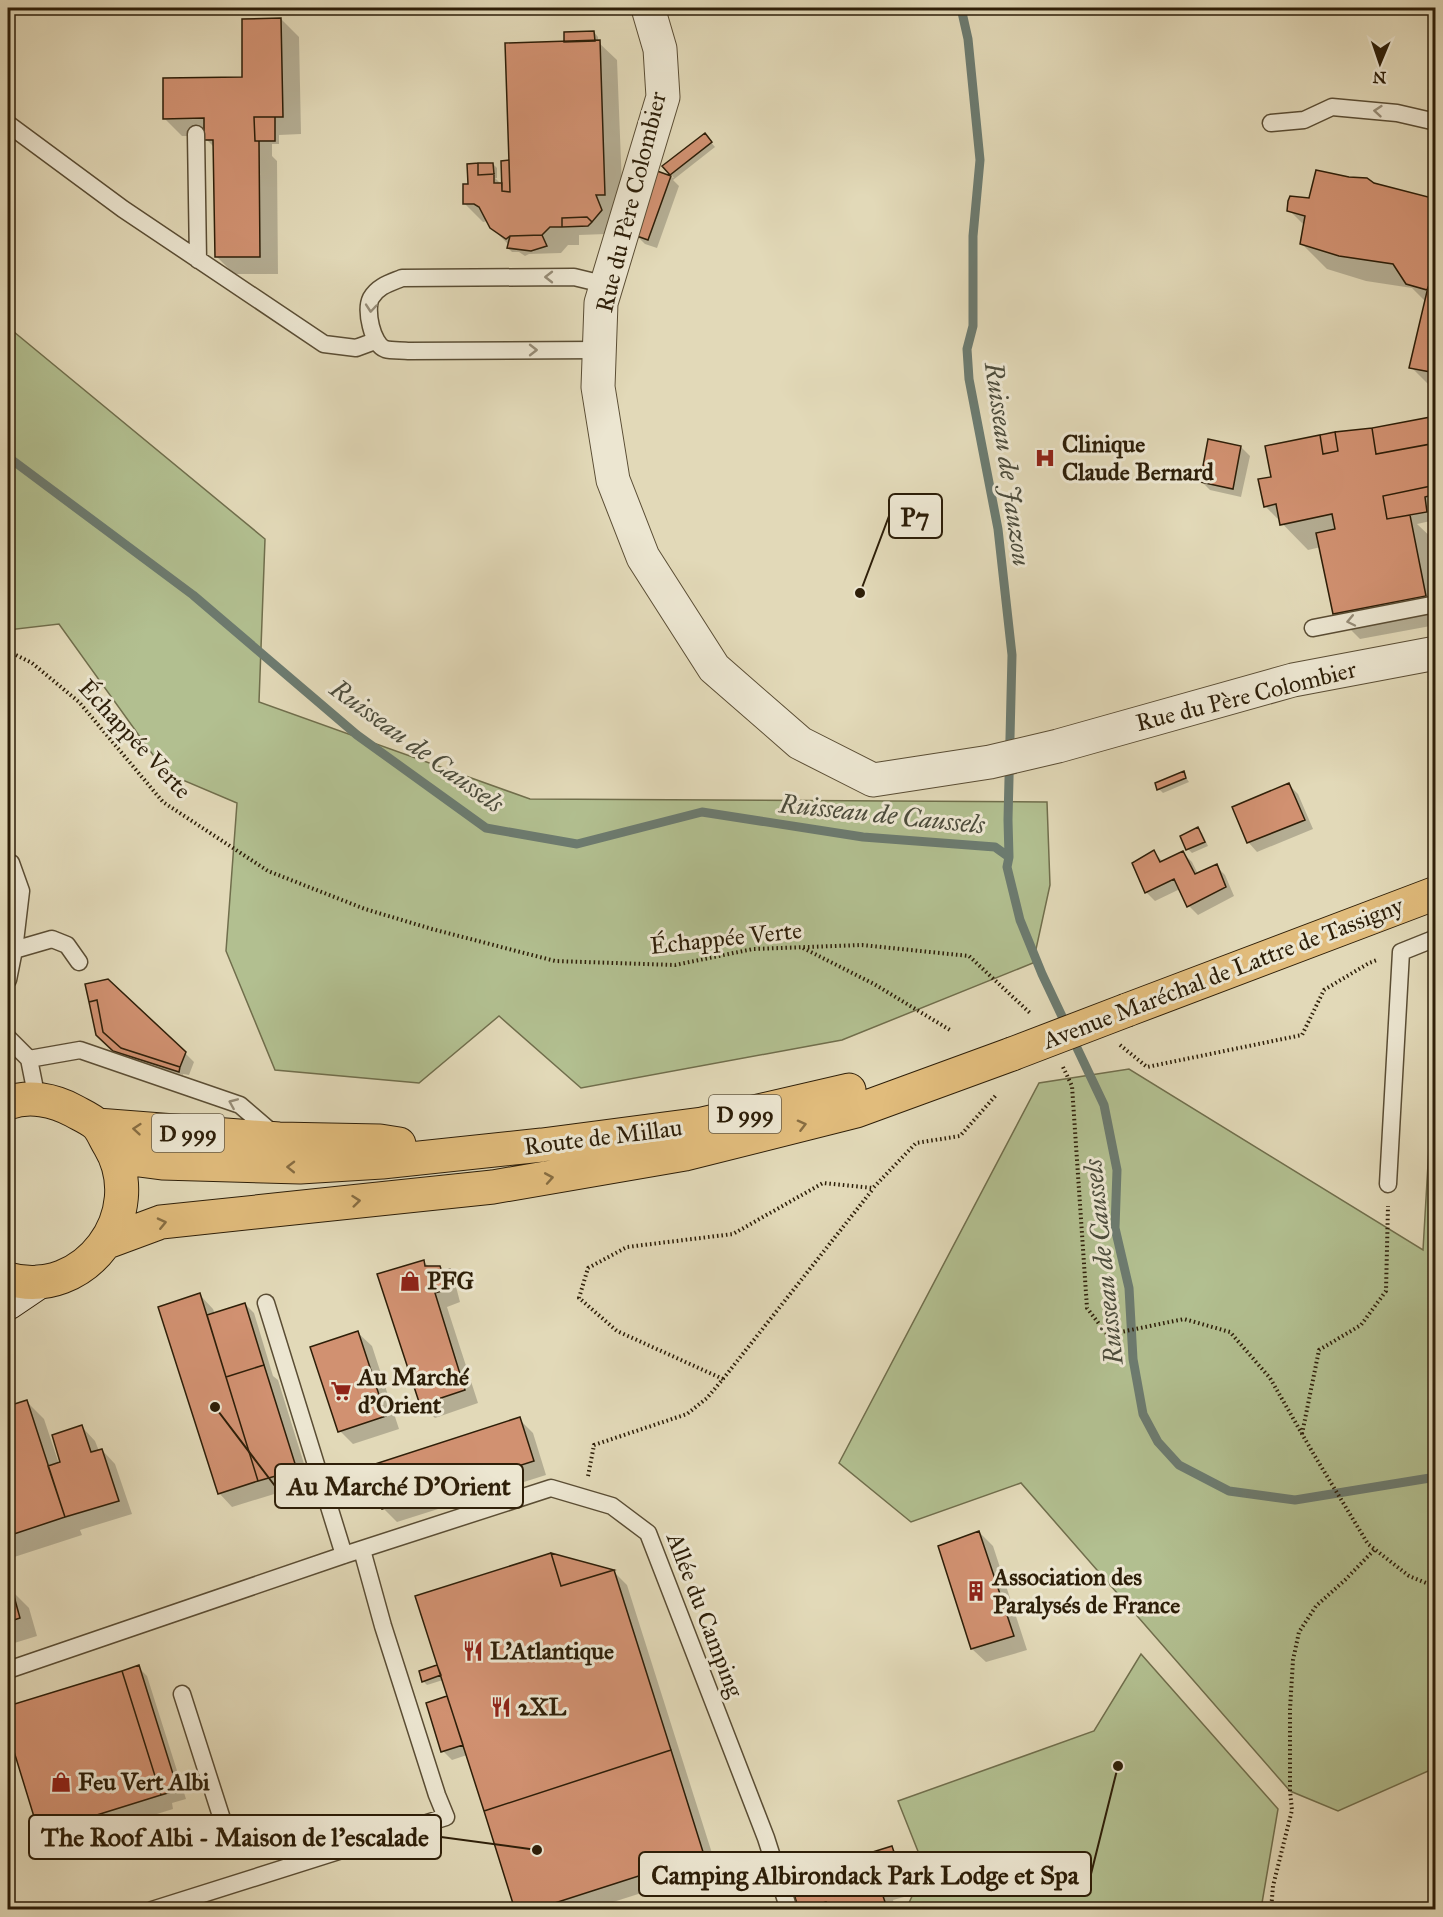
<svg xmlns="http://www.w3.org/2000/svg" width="1443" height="1917" viewBox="0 0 1443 1917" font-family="'IM FELL Great Primer',serif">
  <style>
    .green { fill: #b2bf90; stroke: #706e4c; stroke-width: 1.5 }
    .shadow { fill: #0003 }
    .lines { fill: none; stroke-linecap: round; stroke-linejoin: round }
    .stream { stroke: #6c7b70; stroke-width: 9 }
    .building { fill: #d19171; stroke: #2d1e08; stroke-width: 1.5 }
    .service-casing { stroke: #5a4d34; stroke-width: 19 }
    .minor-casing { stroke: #5a4d34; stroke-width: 35 }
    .secondary-casing { stroke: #2d1e08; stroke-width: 35 }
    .primary-casing { stroke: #2d1e08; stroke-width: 35 }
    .path { stroke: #2d1e08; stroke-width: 4; stroke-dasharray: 1.5 3; stroke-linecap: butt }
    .service { stroke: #ece6d1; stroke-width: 16 }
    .minor { stroke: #ece6d1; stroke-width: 33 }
    .secondary { stroke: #ece6d1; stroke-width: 33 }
    .primary { stroke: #e1bc7c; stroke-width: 33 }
    .primary-bridge-casing { stroke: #2d1e08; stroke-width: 35; stroke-linecap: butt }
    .primary-bridge { stroke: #e1bc7c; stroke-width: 33 }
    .oneway { stroke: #968c77 }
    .oneway2 { stroke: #876d42 }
    .labels { text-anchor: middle; stroke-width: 6; stroke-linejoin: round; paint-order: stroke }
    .shield { fill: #ece6d1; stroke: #665a44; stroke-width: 1.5 }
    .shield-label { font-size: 22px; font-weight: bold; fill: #2d1e08 }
    .street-label { font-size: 24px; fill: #2d1e08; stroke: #ece6d1 }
    .poi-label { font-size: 24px; font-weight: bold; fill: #2d1e08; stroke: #ece6d1; text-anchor: start }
    .water-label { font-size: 26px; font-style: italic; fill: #4c4c3c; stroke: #ece6d1 }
    .leader { fill: none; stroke: #2d1e08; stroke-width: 2 }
    .callout-dot { fill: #2d1e08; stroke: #ece6d1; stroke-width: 2 }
    .callout { fill: #ece6d1; stroke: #2d1e08; stroke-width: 2 }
    .callout-label { font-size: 26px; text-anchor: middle; font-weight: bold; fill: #2d1e08 }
  </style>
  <rect width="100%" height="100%" fill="#e2d9b8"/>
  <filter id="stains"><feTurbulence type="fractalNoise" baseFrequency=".00333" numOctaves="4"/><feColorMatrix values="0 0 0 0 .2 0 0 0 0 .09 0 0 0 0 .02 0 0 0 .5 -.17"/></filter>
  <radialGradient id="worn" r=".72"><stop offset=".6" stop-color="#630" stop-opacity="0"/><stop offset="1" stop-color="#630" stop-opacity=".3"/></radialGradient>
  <path class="green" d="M8,327L265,539L259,702L530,799L1047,802L1050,885L1033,963L842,1040L581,1088L499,1016L419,1083L275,1070L226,951L237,803L166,773L59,624L8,630Z
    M1435,1044V1768L1338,1811L1290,1791L1021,1483L911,1522L839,1463L1039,1083L1129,1069L1423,1250Z
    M1141,1654L1278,1809L1261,1909H906L925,1869L898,1801L1094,1731Z"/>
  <path class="shadow" d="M281,19L299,37L301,134L279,135V144H272V156L277,161L278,274H234L216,256L215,148L206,139V136H182L164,118L243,79Z
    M594,32L598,37V42L617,60L623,212L606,234L579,235V245H568L561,253L529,254L525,256L519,252H512L508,248L509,245L491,227L488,221L483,222L465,204L469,185L493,164L497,168V178H495L503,186L508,162L566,43Z
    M708,139L715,147L673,180L679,186L657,248L645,244L636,235L658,173L674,178L664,166Z
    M1373,184L1436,201V392L1411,367L1426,302L1412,288L1366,281L1327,269L1301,243L1305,226L1289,210L1310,200Z
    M1436,418L1435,520L1417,524L1436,542V625L1360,639L1334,613L1321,547L1308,550L1265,506L1273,478L1372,430Z
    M1241,447L1250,456L1241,497L1210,490L1201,481Z
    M1183,773L1189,782L1163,793L1159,789Z
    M1289,785L1298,794L1313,829L1257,852L1249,843L1234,808Z
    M1198,829L1202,833L1208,846L1192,853L1188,849Z
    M1154,852L1163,862L1183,853L1192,862L1198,874L1216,866L1225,875L1234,896L1198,915L1189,906L1180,889L1155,901L1146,892Z
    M97,1035L185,1053L194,1062L189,1075L183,1074V1075L118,1055Z
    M423,1261L429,1267L439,1268L445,1273L449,1271L453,1275L460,1302L447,1307L478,1403L435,1418L421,1404Z
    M200,1295L213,1309L215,1314L245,1304L254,1313L273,1376L278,1380L310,1483L232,1507L219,1493Z
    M358,1333L372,1346L399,1429L353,1444L340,1431Z
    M26,1401L44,1419L59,1464L62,1463L82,1427L95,1441L99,1451L102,1450L115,1464L132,1514L80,1530L82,1535L8,1559V1407Z
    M519,1419L533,1433L546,1475L397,1522L383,1508Z
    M979,1532L993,1546L1027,1650L986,1662L972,1649L939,1547Z
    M613,1571L627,1585L717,1869L588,1910H516L467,1755L452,1760L443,1751L428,1704L449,1697L443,1680L427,1685L423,1681L439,1667Z
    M8,1578L11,1590L29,1608L37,1636L8,1645Z
    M138,1667L147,1676L186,1799L172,1803L173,1809L54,1846L40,1832L8,1728V1708Z
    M892,1848L906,1862L913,1884L902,1888L904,1897L893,1900L896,1910H800Z"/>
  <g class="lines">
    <path class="stream" d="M961,8L968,39L980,160L973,236V326L967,349L969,379L998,529L1012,655L1008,820L1009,857L1007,867L1020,920L1042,974L1104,1105L1117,1170L1115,1228L1129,1288L1133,1359L1143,1414L1158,1442L1179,1465L1229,1491L1295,1500L1436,1477
      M8,457L193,595L357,735L486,828L577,844L702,812L863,837L995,847L1009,857"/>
  </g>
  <path class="building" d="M281,18L283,117H254L255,141H259L260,257H215L213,140H204V118L163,119V78L242,77V19Z
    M594,31L595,41L564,42V32Z
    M600,40L605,195H596L602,210L592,222L587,217L562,218V227H550L542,235L510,236L506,239L490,228L479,207L474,204H463V184H468L467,164L478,163V175L494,174V183H502V191L510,192L505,43Z
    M254,117H275V141H255Z
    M705,133L712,142L670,175L662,166Z
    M509,160L510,192L502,191L501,161Z
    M478,163H493L494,174L478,175Z
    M1316,170L1349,177L1367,178L1374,183L1436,199V288L1428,287L1427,290L1406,284L1393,264L1339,256L1300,244L1305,216L1287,211L1288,201L1290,196L1309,198Z
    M657,171L671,176L648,240L634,235Z
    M587,217L592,222L588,226L562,227V218Z
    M542,235L547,246L531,251L507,248L510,236Z
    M1428,287L1436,288V373L1409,368Z
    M1436,416V443L1376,454L1372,428Z
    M1372,428L1376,454L1436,443V485L1383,496L1387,519L1410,515L1426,596L1333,614L1316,533L1335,529L1332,514L1280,525L1276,504L1264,507L1258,479L1271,477L1265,446L1320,435L1323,454L1338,451L1335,432Z
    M1335,432L1338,451L1323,454L1320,435Z
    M1208,439L1241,446L1233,489L1200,482Z
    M1436,485V494L1425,497L1427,512L1387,519L1383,496Z
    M1184,771L1186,778L1157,790L1155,783Z
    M1289,783L1305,820L1247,843L1232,807Z
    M1198,827L1205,842L1186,850L1180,836Z
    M1154,850L1160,862L1183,851L1195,874L1217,864L1226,887L1187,907L1174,879L1145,893L1132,863Z
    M108,979L186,1052L180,1067L121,1048L103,1032L97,1000L89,1002L85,984Z
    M97,1000L103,1032L121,1048L180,1067L179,1072L113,1051L96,1035L89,1002Z
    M424,1260L425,1266H440L448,1289L435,1293L465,1390L420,1405L377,1274Z
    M450,1269L454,1282L446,1284L442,1272Z
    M200,1293L258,1481L218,1494L158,1307Z
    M245,1303L264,1365L226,1377L207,1315Z
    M358,1331L386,1416L338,1432L310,1347Z
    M264,1365L297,1470L258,1481L226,1377Z
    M27,1400L65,1517L8,1536V1406Z
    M520,1417L534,1461L382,1509L369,1466Z
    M82,1425L91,1452L102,1449L119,1501L65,1517L48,1466L60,1462L52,1435Z
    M979,1531L1014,1636L971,1649L938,1546Z
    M551,1553L614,1570L561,1586Z
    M551,1553L561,1586L614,1570L671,1750L484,1811L415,1596Z
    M12,1589L20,1618L8,1622V1590Z
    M139,1665L178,1790L161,1795L122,1671Z
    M437,1665L441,1675L422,1682L419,1671Z
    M122,1671L161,1795L39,1833L8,1732V1706Z
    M447,1696L463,1745L441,1752L426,1703Z
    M671,1750L704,1855L533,1910H515L484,1811Z
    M892,1846L900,1871L890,1874L892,1883L880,1887L886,1905L870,1910H828L826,1902L799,1910L789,1878Z"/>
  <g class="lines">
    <g class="service-casing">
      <path id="service" d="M1271,123L1304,120L1332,107L1397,113L1436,122
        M8,124L123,209L324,344L356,348L375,341
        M196,134L198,260
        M600,350L409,351C402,350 392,351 385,349C372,344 365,310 371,298C378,286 390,283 402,278L574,277L607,285
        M1313,628L1436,604
        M8,862L11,863L21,891L14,950L8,980
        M14,950L52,939L67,945L79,962
        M8,1038L29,1059L37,1099
        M29,1059L80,1050L240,1105L276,1136
        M1388,1184L1401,952L1436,938
        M266,1303L344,1555
        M8,1670L344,1555L551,1488L612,1506L648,1533L766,1838L789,1910
        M182,1694L222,1819
        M152,1910L446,1817L437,1795L383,1626L362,1550"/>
    </g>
    <g class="minor-casing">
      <path id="minor" d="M648,8L660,49L663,97L601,303L598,387L613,480L643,557L714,668L800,743L873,780L990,762L1058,746L1293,680L1436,653"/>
    </g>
    <g class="secondary-casing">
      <path id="secondary" d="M8,1303L39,1282"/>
    </g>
    <g class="primary-casing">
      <path id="primary" d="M1127,1010L1436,893
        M8,1103C29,1095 54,1100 74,1111C81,1115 91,1119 97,1125C102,1130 105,1139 109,1145C150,1213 85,1301 8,1279
        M97,1125L279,1139L380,1141L399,1144
        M116,1157L162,1163L300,1167L382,1162L542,1145L702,1124L849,1090
        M107,1242L161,1222L493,1187L685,1154L856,1111L1012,1054"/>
    </g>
    <path class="path" d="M8,651L32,663L79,702L163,802L268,871L365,909L432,929L555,961L675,965L753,949L862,945L969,956L1030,1013
      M803,948L874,984L950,1030
      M1120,1045L1147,1067L1302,1035L1324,990L1369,963L1377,960
      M1063,1067L1072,1086L1087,1308L1106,1333H1116L1184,1319L1230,1332L1270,1378L1313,1453L1368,1544L1409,1576L1436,1587
      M723,1379L873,1189
      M1302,1434L1319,1350L1361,1325L1386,1291L1388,1206
      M588,1476L594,1445L687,1414L707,1398L723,1379L617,1331L579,1298L588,1268L627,1247L733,1234L823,1183L873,1188L916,1143L960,1136L997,1094
      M1271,1910L1273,1886L1292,1810L1290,1791V1709L1293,1660L1299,1632L1316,1606L1345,1580L1375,1549"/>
    <use href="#service" class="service"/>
    <use href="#minor" class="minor"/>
    <use href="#secondary" class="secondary"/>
    <use href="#primary" class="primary"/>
    <g class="primary-bridge-casing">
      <path id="primary-bridge" d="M1012,1054L1127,1010"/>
    </g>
    <use href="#primary-bridge" class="primary-bridge"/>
  </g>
  <defs><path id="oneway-chevron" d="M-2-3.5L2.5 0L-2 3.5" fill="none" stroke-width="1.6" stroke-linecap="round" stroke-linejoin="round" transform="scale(1.5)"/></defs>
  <g class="oneway">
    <use href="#oneway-chevron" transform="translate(1378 111) rotate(-175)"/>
    <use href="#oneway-chevron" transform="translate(549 277) rotate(180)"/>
    <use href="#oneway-chevron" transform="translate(371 308) rotate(95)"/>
    <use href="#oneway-chevron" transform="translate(533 350)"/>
    <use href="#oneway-chevron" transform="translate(1351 621) rotate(168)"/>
    <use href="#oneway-chevron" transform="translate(233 1103) rotate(-157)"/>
  </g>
  <g class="oneway2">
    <use href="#oneway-chevron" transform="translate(802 1125) rotate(-14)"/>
    <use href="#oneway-chevron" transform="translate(137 1129) rotate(-175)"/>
    <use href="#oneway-chevron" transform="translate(291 1167) rotate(-179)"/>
    <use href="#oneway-chevron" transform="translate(549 1178) rotate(-10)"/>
    <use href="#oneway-chevron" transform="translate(356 1201) rotate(-6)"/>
    <use href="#oneway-chevron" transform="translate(162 1223) rotate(-13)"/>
  </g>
  <defs>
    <g id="hospital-bare" transform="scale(1.62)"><path d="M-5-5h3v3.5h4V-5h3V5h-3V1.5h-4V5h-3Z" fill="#8f2418" stroke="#ece6d1" stroke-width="2.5" paint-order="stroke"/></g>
    <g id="shop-bare" transform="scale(1.62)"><path d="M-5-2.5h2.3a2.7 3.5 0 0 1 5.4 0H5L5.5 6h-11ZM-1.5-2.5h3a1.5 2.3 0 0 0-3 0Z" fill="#8f2418" stroke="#ece6d1" stroke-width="2.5" paint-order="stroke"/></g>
    <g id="supermarket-bare" transform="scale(1.62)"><path d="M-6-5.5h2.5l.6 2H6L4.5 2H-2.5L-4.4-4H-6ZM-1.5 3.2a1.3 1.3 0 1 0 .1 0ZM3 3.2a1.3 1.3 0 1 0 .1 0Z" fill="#8f2418" stroke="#ece6d1" stroke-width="2.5" paint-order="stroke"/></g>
    <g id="building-bare" transform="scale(1.62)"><path d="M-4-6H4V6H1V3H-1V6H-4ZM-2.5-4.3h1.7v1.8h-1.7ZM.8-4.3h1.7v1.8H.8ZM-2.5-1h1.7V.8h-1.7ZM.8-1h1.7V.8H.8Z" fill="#8f2418" stroke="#ece6d1" stroke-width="2.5" paint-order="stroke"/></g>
    <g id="restaurant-bare" transform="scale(1.62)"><path d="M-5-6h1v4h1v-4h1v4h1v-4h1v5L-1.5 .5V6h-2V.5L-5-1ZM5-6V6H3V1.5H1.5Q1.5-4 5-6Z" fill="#8f2418" stroke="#ece6d1" stroke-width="2.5" paint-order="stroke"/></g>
  </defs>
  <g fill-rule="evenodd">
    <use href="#hospital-bare" x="1045" y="458"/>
    <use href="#shop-bare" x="410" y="1281"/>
    <use href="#supermarket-bare" x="341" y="1391"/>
    <use href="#building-bare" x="976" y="1591"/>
    <use href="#restaurant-bare" x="473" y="1651"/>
    <use href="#restaurant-bare" x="501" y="1707"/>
    <use href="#shop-bare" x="61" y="1782"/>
  </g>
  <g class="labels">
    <g class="shield">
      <rect x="709" y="1095" width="72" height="38" rx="4.5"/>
      <rect x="152" y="1114" width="72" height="38" rx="4.5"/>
    </g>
    <g class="shield-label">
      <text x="745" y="1122">D 999</text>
      <text x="188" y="1141">D 999</text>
    </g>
    <g class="street-label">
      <text transform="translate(631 202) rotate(-76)" y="8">Rue du Père Colombier</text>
      <text transform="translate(1246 696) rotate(-14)" y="8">Rue du Père Colombier</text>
      <text transform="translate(135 739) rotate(47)" y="8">Échappée Verte</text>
      <text transform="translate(726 938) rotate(-6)" y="8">Échappée Verte</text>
      <text transform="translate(1223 973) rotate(-21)" y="8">Avenue Maréchal de Lattre de Tassigny</text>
      <text transform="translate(603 1137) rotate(-7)" y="8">Route de Millau</text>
      <text transform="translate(705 1615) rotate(69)" y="8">Allée du Camping</text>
    </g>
    <g class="poi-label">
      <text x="1062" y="452">Clinique<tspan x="1062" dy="28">Claude Bernard</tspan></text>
      <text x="427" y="1289">PFG</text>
      <text x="358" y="1385">Au Marché<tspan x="358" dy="28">d'Orient</tspan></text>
      <text x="993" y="1585">Association des<tspan x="993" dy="28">Paralysés de France</tspan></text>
      <text x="490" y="1659">L'Atlantique</text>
      <text x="518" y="1715">2XL</text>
      <text x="78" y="1790">Feu Vert Albi</text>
    </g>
    <g class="water-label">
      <text transform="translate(1008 464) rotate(82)" y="9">Ruisseau de Jauzou</text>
      <text transform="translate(417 746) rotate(36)" y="9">Ruisseau de Caussels</text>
      <text transform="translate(882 814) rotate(6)" y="9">Ruisseau de Caussels</text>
      <text transform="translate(1103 1262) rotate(-96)" y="9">Ruisseau de Caussels</text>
    </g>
  </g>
  <path class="leader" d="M860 593L889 516M215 1407L275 1486M537 1850L441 1837M1118 1766L1091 1874"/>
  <g class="callout-dot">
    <circle cx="860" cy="593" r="6"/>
    <circle cx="215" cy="1407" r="6"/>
    <circle cx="537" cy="1850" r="6"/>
    <circle cx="1118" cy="1766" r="6"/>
  </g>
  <g class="callout">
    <rect x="889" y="494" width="53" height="44" rx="6"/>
    <rect x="275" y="1464" width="248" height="44" rx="6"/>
    <rect x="29" y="1815" width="412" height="44" rx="6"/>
    <rect x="639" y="1852" width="452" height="44" rx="6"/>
  </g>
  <g class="callout-label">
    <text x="915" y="526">P7</text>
    <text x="399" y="1495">Au Marché D'Orient</text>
    <text x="235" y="1846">The Roof Albi - Maison de l'escalade</text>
    <text x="865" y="1884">Camping Albirondack Park Lodge et Spa</text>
  </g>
  <rect width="1443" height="1917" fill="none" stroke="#e2d9b8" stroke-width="30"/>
  <rect x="9" y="9" width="1425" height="1899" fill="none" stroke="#2d1e08" stroke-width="3"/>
  <rect x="15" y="15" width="1413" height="1887" fill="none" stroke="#2d1e08" stroke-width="1.5"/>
  <g transform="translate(1380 63) rotate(182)" stroke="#ece6d1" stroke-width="4.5" paint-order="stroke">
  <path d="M0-4.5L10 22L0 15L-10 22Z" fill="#2d1e08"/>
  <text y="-9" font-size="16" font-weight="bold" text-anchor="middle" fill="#2d1e08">N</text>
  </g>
  <rect width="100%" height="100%" filter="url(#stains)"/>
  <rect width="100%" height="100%" fill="url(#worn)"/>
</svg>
